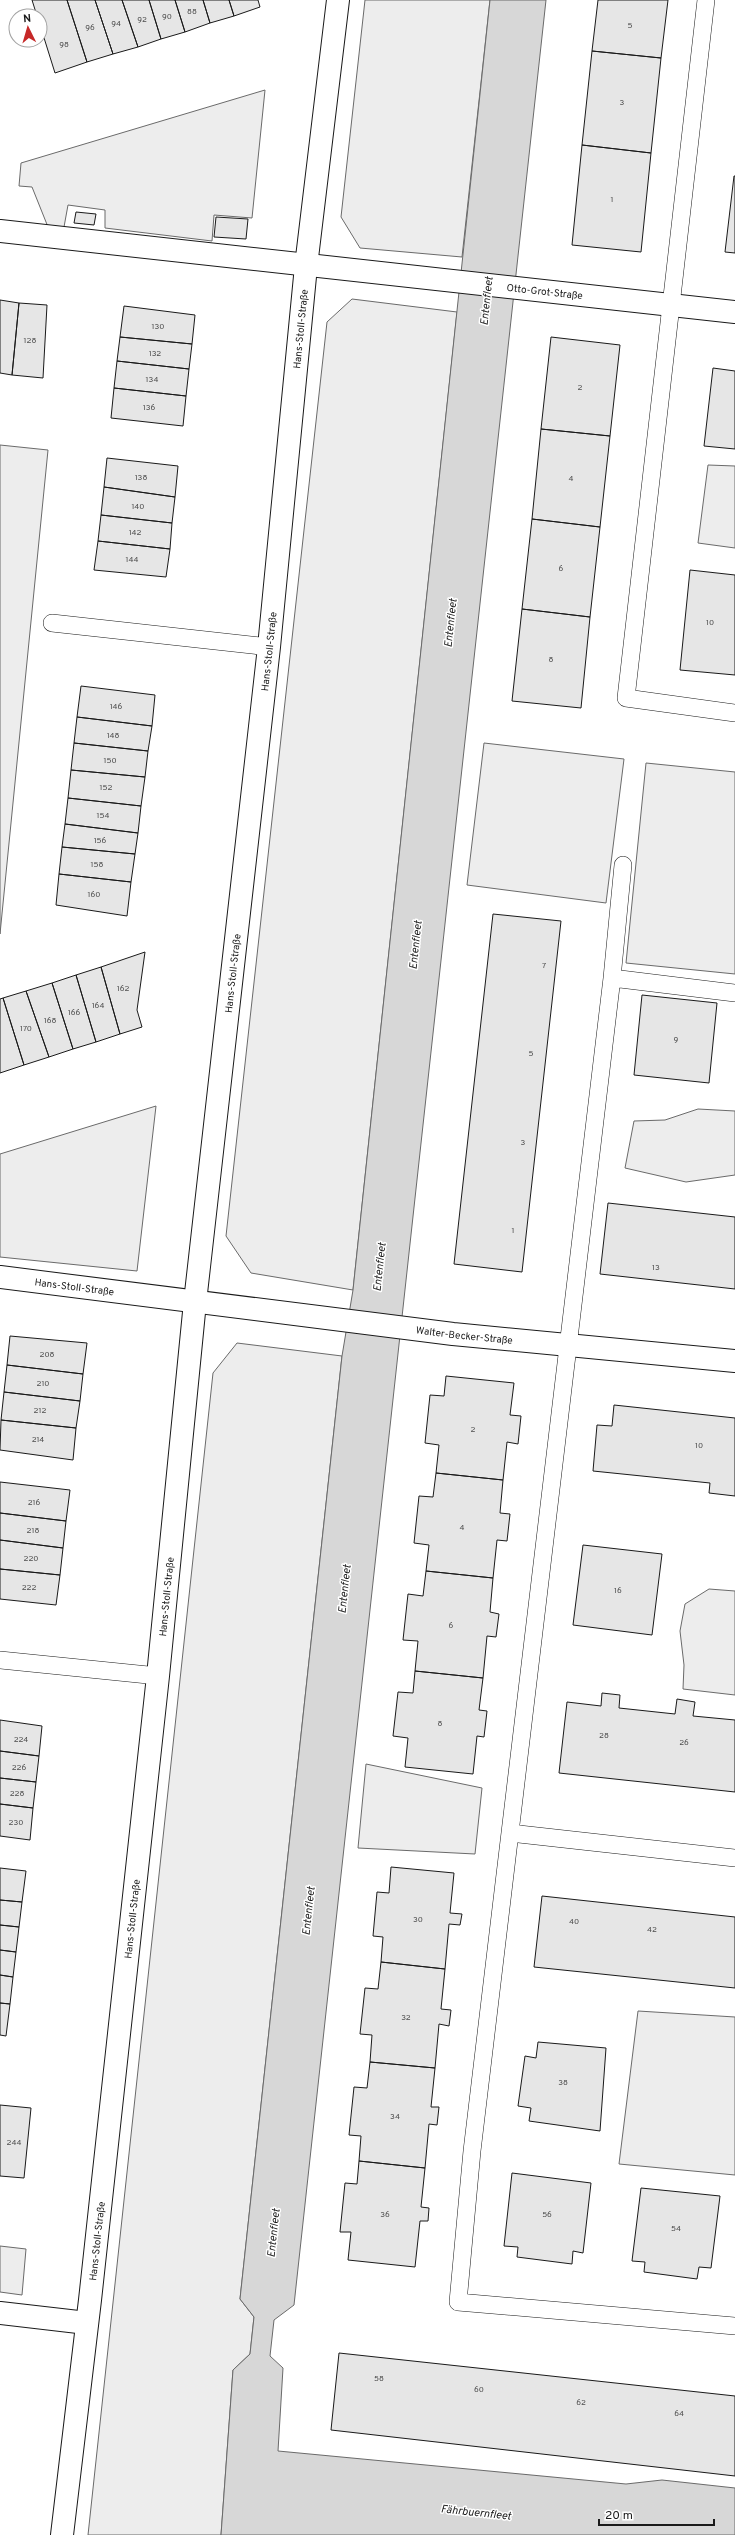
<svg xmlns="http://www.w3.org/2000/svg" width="735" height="2535" viewBox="0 0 735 2535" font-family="Overpass,sans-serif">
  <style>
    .built { fill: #ededed; stroke: #6a6a6a }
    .water { fill: #d7d7d7; stroke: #6a6a6a }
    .building { fill: #e6e6e6; stroke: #1a1a1a }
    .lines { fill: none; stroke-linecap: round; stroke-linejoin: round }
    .lane-casing { stroke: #1a1a1a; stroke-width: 18 }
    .street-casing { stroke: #1a1a1a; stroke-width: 24 }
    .lane { stroke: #fff; stroke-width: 17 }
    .street { stroke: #fff; stroke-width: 22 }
    .labels { text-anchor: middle; stroke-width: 3; stroke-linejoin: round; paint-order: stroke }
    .number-label { font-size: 8px; fill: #4d4d4d }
    .street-label { font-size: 10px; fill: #1a1a1a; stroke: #fff }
    .water-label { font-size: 11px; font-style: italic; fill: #1a1a1a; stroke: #fff }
  </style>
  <rect width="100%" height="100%" fill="#fff"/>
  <path class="built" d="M365,0H490L462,257L360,248L341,217Z
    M265,90L252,218L214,215L212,241L105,228V210L68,205L64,227H48L32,187L19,186L21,163Z
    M352,299L457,312L353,1290L251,1273L226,1236L327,322Z
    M0,445L48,450L0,934Z
    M708,465L735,466V548L698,543Z
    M484,743L624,759L606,903L467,885Z
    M646,763L735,772V974L626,963Z
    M156,1106L137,1271L0,1257V1154Z
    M698,1109L735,1111V1175L686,1182L625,1168L634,1121L665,1120Z
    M237,1343L342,1356L240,2299L254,2317L250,2354L233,2370L221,2535H88L213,1373Z
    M709,1589L735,1591V1695L683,1689L684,1665L680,1631L685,1604Z
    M366,1764L482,1788L475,1854L358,1848Z
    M638,2011L735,2017V2175L619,2164Z
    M0,2246L26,2249L22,2295L0,2292Z"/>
  <path class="water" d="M490,0H546L294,2305L274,2320L270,2356L283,2368L278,2451L626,2484L662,2480L735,2488V2535H221L233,2370L250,2354L254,2317L240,2299L342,1356L353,1290Z"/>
  <path class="building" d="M32,0H67L87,62L55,73L40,25V16H37Z
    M67,0H95L113,54L87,62Z
    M95,0H122L138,47L113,54Z
    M122,0H149L161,39L138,47Z
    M149,0H175L185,32L161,39Z
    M175,0H203L210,23L185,32Z
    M203,0H229L234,16L210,23Z
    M229,0H258L260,7L234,16Z
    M598,0H668L661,58L592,51Z
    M592,51L661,58L651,153L582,145Z
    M582,145L651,153L641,252L572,245Z
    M734,176H735V253L725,252Z
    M76,212L96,214L94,225L74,223Z
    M216,217L248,219L246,239L214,237Z
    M0,300L19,303L12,375L0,373Z
    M19,303L47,305L43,378L12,375Z
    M124,306L195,315L192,344L120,337Z
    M120,337L192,344L189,369L117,361Z
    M551,337L620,345L610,436L541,429Z
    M117,361L189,369L186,396L114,388Z
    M713,368L735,371V449L704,446Z
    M114,388L186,396L183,426L111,418Z
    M541,429L610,436L600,527L532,519Z
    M107,458L178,466L175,497L104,487Z
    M104,487L175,497L172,523L101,515Z
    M101,515L172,523L170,549L98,541Z
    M532,519L600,527L590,617L522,609Z
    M98,541L170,549L166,577L94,570Z
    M690,570L735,575V675L680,670Z
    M522,609L590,617L581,708L512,701Z
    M81,686L155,695L152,726L77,717Z
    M77,717L152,726L148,751L74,743Z
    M74,743L148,751L145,777L71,770Z
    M71,770L145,777L141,806L68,798Z
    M68,798L141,806L138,833L65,824Z
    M65,824L138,833L135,854L62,847Z
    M62,847L135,854L131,882L59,874Z
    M59,874L131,882L127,916L56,905Z
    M493,914L561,921L522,1272L454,1264Z
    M145,952L137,1010L142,1027L120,1034L101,967Z
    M101,967L120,1034L96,1042L76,975Z
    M76,975L96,1042L73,1049L52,983Z
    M52,983L73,1049L49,1057L26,991Z
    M26,991L49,1057L24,1065L3,998Z
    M642,995L717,1003L709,1083L634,1075Z
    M3,998L24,1065L0,1073V999Z
    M608,1203L735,1217V1289L600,1274Z
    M10,1336L87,1343L83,1374L7,1365Z
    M7,1365L83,1374L80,1401L4,1392Z
    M446,1376L514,1383L510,1415L521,1416L518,1444L507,1442L503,1480L436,1473L439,1445L425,1443L430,1395L444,1396Z
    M4,1392L80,1401L76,1428L1,1420Z
    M614,1405L735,1418V1496L709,1493L710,1483L593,1471L597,1425L612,1426Z
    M1,1420L76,1428L73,1460L0,1450Z
    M436,1473L503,1480L500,1513L510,1514L507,1541L497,1540L493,1578L426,1571L429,1545L414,1543L419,1496L433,1497Z
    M0,1482L70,1490L66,1521L0,1513Z
    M0,1513L66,1521L63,1548L0,1540Z
    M0,1540L63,1548L60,1575L0,1569Z
    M583,1545L662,1554L652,1635L573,1625Z
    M0,1569L60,1575L56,1605L0,1599Z
    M426,1571L493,1578L490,1612L499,1614L496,1637L487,1636L483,1678L415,1671L418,1641L403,1640L408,1594L423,1596Z
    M415,1671L483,1678L479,1710L487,1711L484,1737L477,1736L473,1774L405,1767L408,1738L393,1736L398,1692L413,1693Z
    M602,1693L620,1695L619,1708L675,1714L677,1699L695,1702L693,1716L735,1720V1792L559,1773L567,1702L601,1706Z
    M0,1720L42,1726L39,1756L0,1751Z
    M0,1751L39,1756L36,1782L0,1778Z
    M0,1778L36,1782L33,1808L0,1804Z
    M0,1804L33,1808L30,1840L0,1836Z
    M391,1867L454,1873L450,1913L462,1914L460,1925L449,1924L445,1969L381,1962L383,1937L373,1936L377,1892L389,1893Z
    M0,1868L26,1871L22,1902L0,1900Z
    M542,1896L735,1917V1988L534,1967Z
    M0,1900L22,1902L19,1927L0,1925Z
    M0,1925L19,1927L16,1952L0,1950Z
    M0,1950L16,1952L13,1977L0,1975Z
    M381,1962L445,1969L441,2009L451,2010L449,2026L439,2024L435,2068L370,2062L372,2035L360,2034L365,1988L378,1989Z
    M0,1975L13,1977L10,2004L0,2003Z
    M0,2003L10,2004L6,2036L0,2035Z
    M538,2042L606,2048L600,2131L529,2121L531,2108L518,2106L525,2056L536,2058Z
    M370,2062L435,2068L431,2107H439L437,2125L429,2124L425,2168L359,2161L361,2136L349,2135L354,2087L367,2088Z
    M0,2105L31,2108L24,2178L0,2176Z
    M359,2161L425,2168L421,2207L429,2208L428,2221H420L415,2267L348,2260L351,2232H340L345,2183L357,2184Z
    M512,2173L591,2183L583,2253L573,2251L572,2264L517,2257L518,2247L504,2246Z
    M641,2188L720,2196L711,2268L699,2267L697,2279L644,2272L645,2262L632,2261Z
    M339,2353L735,2396V2476L331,2430Z"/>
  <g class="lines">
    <g class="lane-casing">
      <path id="lane" d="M706,0L626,698L735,713
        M52,623L269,647
        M623,865L612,978L472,2151L458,2302L735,2326
        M612,978L735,993
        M0,1660L158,1676
        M510,1833L735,1858"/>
    </g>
    <g class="street-casing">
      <g id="street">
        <path id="s1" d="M0,231L735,312"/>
        <path id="s2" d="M0,1277L453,1334L735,1361"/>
        <path d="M0,2313L87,2323"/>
        <path id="s3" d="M62,2535L90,2300L158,1676L195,1302L269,647L306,266L338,0"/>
      </g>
    </g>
    <use href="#lane" class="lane"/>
    <use href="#street" class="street"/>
  </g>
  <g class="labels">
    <g class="number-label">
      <text x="192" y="14">88</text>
      <text x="167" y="19">90</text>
      <text x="142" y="22">92</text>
      <text x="116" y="26">94</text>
      <text x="630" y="28">5</text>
      <text x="90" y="30">96</text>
      <text x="64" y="47">98</text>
      <text x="622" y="105">3</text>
      <text x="612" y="202">1</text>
      <text x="158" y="329">130</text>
      <text x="30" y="343">128</text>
      <text x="155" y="356">132</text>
      <text x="152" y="382">134</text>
      <text x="580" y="390">2</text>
      <text x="149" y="410">136</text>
      <text x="141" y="480">138</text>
      <text x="571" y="481">4</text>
      <text x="138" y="509">140</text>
      <text x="135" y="535">142</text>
      <text x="132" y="562">144</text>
      <text x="561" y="571">6</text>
      <text x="710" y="625">10</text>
      <text x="551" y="662">8</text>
      <text x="116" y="709">146</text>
      <text x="113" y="738">148</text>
      <text x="110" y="763">150</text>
      <text x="106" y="790">152</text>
      <text x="103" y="818">154</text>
      <text x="100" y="843">156</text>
      <text x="97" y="867">158</text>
      <text x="94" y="897">160</text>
      <text x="544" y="968">7</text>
      <text x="123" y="991">162</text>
      <text x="98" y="1008">164</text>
      <text x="74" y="1015">166</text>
      <text x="50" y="1023">168</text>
      <text x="26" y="1031">170</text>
      <text x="676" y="1042">9</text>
      <text x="531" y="1056">5</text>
      <text x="523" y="1145">3</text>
      <text x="513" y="1233">1</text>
      <text x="656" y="1270">13</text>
      <text x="47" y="1357">208</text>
      <text x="43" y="1386">210</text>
      <text x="40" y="1413">212</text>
      <text x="473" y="1432">2</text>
      <text x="38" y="1442">214</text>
      <text x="699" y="1448">10</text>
      <text x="34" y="1505">216</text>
      <text x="462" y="1530">4</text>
      <text x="33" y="1533">218</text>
      <text x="31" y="1561">220</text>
      <text x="29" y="1590">222</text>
      <text x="618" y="1593">16</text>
      <text x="451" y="1628">6</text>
      <text x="440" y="1726">8</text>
      <text x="604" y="1738">28</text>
      <text x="21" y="1742">224</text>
      <text x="684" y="1745">26</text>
      <text x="19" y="1770">226</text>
      <text x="17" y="1796">228</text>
      <text x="16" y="1825">230</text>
      <text x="418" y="1922">30</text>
      <text x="574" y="1924">40</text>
      <text x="652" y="1932">42</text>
      <text x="406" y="2020">32</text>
      <text x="563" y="2085">38</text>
      <text x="395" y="2119">34</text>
      <text x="14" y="2145">244</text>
      <text x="385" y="2217">36</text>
      <text x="547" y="2217">56</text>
      <text x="676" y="2231">54</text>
      <text x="379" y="2381">58</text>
      <text x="479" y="2392">60</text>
      <text x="581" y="2405">62</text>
      <text x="679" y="2416">64</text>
    </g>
    <g class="street-label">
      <text dy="4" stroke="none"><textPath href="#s1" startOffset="548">Otto-Grot-Straße</textPath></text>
      <text dy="4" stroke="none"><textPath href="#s3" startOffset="2219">Hans-Stoll-Straße</textPath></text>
      <text dy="4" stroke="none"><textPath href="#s3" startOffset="1895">Hans-Stoll-Straße</textPath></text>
      <text dy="4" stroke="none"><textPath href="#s3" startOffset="1571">Hans-Stoll-Straße</textPath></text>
      <text dy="4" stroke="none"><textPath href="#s2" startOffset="75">Hans-Stoll-Straße</textPath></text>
      <text dy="4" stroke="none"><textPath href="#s2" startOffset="468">Walter-Becker-Straße</textPath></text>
      <text dy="4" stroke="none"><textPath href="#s3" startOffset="944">Hans-Stoll-Straße</textPath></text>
      <text dy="4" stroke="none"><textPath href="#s3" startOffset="620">Hans-Stoll-Straße</textPath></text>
      <text dy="4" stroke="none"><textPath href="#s3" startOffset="296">Hans-Stoll-Straße</textPath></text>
    </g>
    <g class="water-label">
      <text transform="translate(486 301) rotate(-84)" y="4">Entenfleet</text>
      <text transform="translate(450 623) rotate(-84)" y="4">Entenfleet</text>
      <text transform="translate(415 945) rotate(-84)" y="4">Entenfleet</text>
      <text transform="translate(379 1267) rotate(-84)" y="4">Entenfleet</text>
      <text transform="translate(344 1589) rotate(-84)" y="4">Entenfleet</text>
      <text transform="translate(308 1911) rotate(-84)" y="4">Entenfleet</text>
      <text transform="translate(273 2233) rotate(-84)" y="4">Entenfleet</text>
      <text transform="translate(476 2512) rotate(6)" y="4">Fährbuernfleet</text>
    </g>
  </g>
  <g transform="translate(28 28) rotate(355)"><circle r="19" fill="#ffffff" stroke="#a3a3a3"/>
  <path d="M0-3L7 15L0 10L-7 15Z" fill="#c62828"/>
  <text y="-6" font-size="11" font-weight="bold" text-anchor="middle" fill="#1a1a1a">N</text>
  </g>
  <path d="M599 2519v6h115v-6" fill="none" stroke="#1a1a1a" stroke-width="2"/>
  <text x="605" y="2519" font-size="12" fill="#1a1a1a" stroke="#ffffff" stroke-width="3" paint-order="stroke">20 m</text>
</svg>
